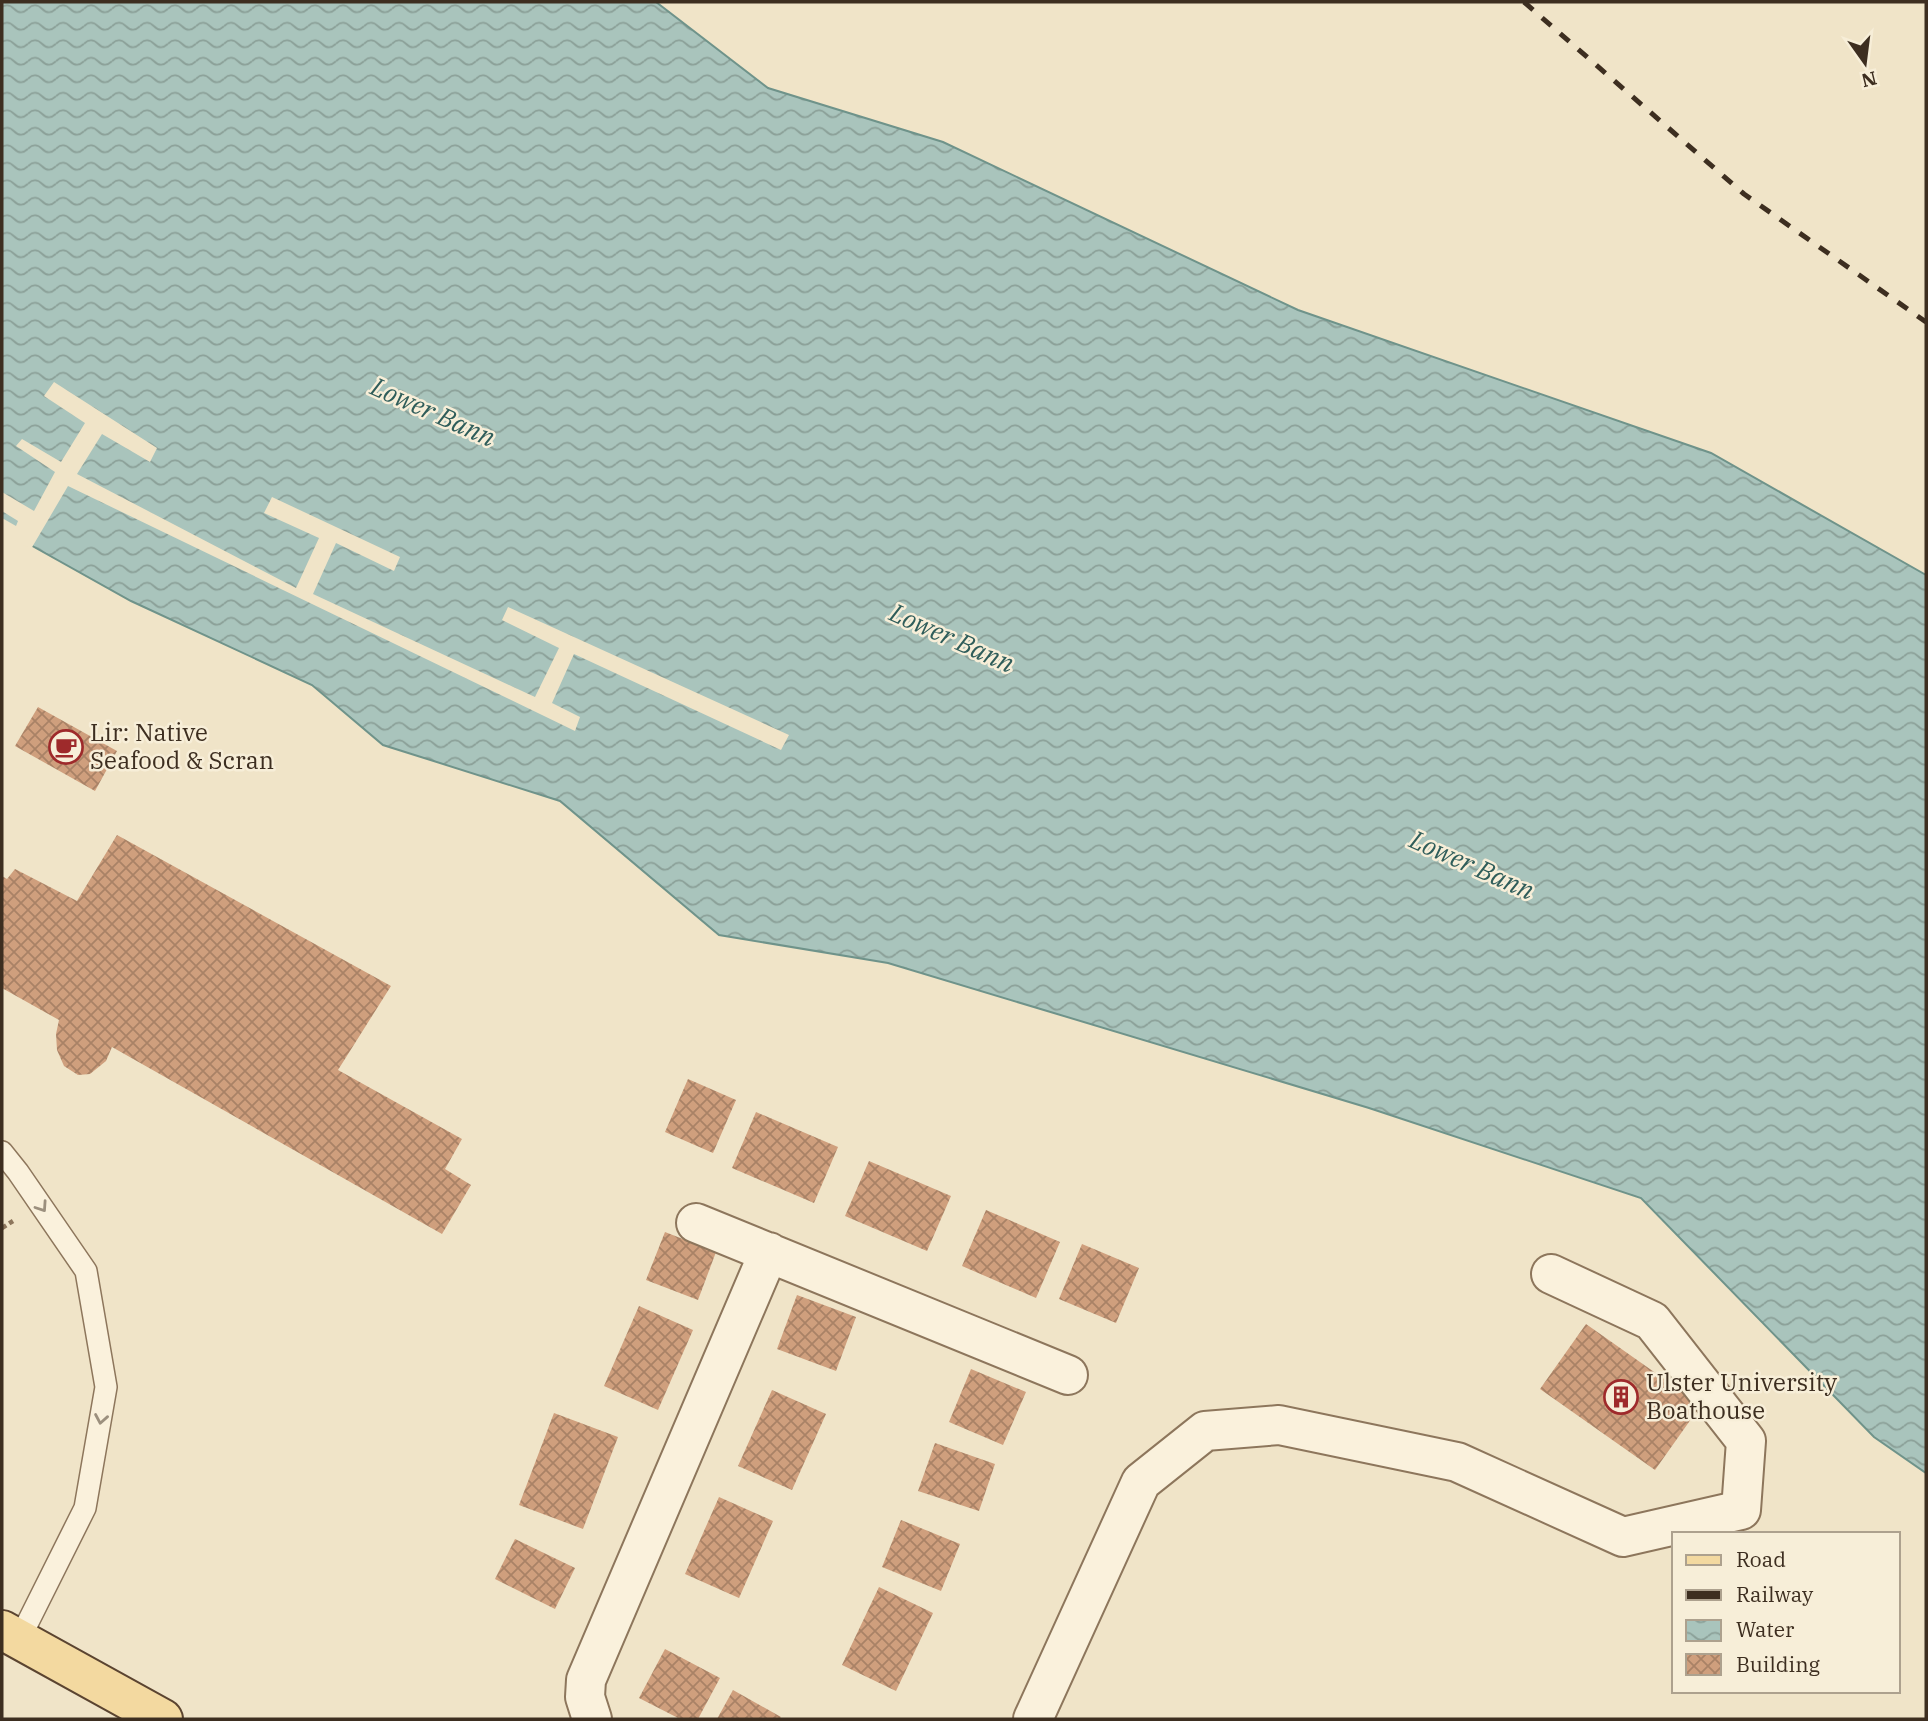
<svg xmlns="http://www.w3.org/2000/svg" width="1928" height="1721" viewBox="0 0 1928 1721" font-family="'IBM Plex Serif',serif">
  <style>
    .water { fill: url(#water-waves); stroke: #6f938a; stroke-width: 2 }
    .pier { fill: #f0e4c8 }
    .building { fill: url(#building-cross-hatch) }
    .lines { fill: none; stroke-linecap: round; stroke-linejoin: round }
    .service-casing { stroke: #8d765c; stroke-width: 24 }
    .minor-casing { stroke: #8d765c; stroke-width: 42 }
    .primary-casing { stroke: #5b4430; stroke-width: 42 }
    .path { stroke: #8d765c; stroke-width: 4.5; stroke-dasharray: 5 3.5; stroke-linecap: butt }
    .service { stroke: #faf1dc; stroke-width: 21 }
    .minor { stroke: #faf1dc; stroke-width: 38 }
    .primary { stroke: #f3d9a0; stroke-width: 38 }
    .rail { stroke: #3d2e20; stroke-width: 5; stroke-dasharray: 12 12; stroke-linecap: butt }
    .oneway { stroke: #9c907e }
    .labels { text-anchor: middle; stroke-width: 5; stroke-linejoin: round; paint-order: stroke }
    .poi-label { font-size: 24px; fill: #3d2e20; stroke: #f7eed8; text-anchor: start }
    .water-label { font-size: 26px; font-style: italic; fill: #2f5d5a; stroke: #f7eed8 }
  </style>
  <defs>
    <pattern id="water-waves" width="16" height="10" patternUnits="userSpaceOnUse" patternTransform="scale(1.75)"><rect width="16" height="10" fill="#a9c4bc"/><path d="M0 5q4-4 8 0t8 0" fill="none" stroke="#8ba098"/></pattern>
    <pattern id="building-cross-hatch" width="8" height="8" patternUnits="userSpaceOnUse" patternTransform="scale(1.75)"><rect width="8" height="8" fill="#cf9f7d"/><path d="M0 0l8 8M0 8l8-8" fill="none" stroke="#a98266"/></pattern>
  </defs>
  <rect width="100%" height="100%" fill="#f0e4c8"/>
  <path class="water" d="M2,2H656L768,88L943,142L1298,310L1711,453L1926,575V1473L1874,1437L1641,1198L1369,1108L888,963L719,935L560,801L383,745L312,685L131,601L2,529Z"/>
  <path class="pier" d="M54,382L157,448L150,462L102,434L77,474L296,588L319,538L264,513L272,497L400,557L394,571L336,543L313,594L535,697L559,648L502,620L508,607L789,735L781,750L574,654L552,703L580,717L575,731L68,486L31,549L2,533V518L16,526L18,521L2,511V492L34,511L55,472L16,446L22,439L61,462L85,423L44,396Z"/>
  <path class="building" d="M38,707L117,751L95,791L15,746Z
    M117,835L391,986L338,1070L462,1139L445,1169L471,1185L442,1234L112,1047L106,1061L90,1074L78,1075L64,1066L57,1050L56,1034L59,1020L2,988V876L7,879L15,869L77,901Z
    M688,1079L736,1100L713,1153L665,1132Z
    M756,1112L838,1147L814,1203L732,1168Z
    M869,1161L951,1196L927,1251L845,1216Z
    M986,1210L1060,1242L1036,1298L962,1266Z
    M665,1232L716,1252L698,1300L646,1280Z
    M1082,1244L1139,1268L1116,1323L1059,1299Z
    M797,1295L856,1317L836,1371L777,1349Z
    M639,1306L693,1330L658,1410L604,1386Z
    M1586,1324L1701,1405L1655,1470L1540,1389Z
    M971,1369L1026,1392L1003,1445L949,1422Z
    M772,1390L826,1414L792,1490L738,1466Z
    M554,1413L618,1437L583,1529L519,1505Z
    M935,1443L995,1464L979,1511L918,1491Z
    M719,1497L773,1521L739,1598L685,1574Z
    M901,1520L960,1544L941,1591L882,1567Z
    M515,1539L575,1568L555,1609L495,1579Z
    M879,1587L933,1613L896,1691L842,1665Z
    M665,1649L720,1678L698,1719H680L639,1698Z
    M733,1690L781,1717L779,1719H717Z"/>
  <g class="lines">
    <g class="service-casing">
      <path id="service" d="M2,1152L18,1172L86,1271L106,1387L85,1508L19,1640"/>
    </g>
    <g class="minor-casing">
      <path id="minor" d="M696,1223L1068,1375
        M592,1719L585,1697L586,1680L769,1252
        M1033,1719L1141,1482L1205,1431L1279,1425L1457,1462L1623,1537L1741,1510L1746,1441L1652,1321L1551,1274"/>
    </g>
    <g class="primary-casing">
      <path id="primary" d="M2,1630L163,1719"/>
    </g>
    <path class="path" d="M2,1228L13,1221"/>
    <use href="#service" class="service"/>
    <use href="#minor" class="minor"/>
    <use href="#primary" class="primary"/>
    <path class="rail" d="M1524,2L1744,194L1926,322"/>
  </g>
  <defs><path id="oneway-chevron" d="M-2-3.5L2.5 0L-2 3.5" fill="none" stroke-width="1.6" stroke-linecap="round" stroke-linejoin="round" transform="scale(1.75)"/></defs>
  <g class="oneway">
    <use href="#oneway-chevron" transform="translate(42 1207) rotate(56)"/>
    <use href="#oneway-chevron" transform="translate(101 1419) rotate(100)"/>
  </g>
  <defs>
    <g id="cafe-ring" transform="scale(1.75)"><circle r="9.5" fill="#f7eed8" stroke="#9e2a2b" stroke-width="1.5"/><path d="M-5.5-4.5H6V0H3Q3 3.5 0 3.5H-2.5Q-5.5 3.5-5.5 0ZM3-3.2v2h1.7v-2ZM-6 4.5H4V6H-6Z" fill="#9e2a2b"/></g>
    <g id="building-ring" transform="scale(1.75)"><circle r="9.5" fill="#f7eed8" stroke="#9e2a2b" stroke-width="1.5"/><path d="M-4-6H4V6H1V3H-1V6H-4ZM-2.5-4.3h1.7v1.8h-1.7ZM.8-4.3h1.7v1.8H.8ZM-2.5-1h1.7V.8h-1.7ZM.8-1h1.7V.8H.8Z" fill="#9e2a2b"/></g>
  </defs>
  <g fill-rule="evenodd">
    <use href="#cafe-ring" x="66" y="747"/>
    <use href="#building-ring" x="1621" y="1397"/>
  </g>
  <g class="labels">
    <g class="poi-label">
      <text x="90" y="741">Lir: Native<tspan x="90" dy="28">Seafood &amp; Scran</tspan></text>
      <text x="1646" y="1391">Ulster University<tspan x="1646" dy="28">Boathouse</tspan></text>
    </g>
    <g class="water-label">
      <text transform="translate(433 412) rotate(24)" y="9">Lower Bann</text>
      <text transform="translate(952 638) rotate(24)" y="9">Lower Bann</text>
      <text transform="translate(1472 865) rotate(24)" y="9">Lower Bann</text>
    </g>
  </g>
  <rect width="1928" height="1721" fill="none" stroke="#3d2e20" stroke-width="7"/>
  <rect x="1672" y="1532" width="228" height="161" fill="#f7eed8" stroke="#ada18e" stroke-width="2"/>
  <rect x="1686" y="1555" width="35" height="10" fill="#f3d9a0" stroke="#ada18e" stroke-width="2"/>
  <text x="1736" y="1567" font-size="21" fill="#3d2e20">Road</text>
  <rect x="1686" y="1590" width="35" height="10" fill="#3d2e20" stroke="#ada18e" stroke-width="2"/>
  <text x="1736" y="1602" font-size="21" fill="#3d2e20">Railway</text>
  <rect x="1686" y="1620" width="35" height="21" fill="url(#water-waves)" stroke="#ada18e" stroke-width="2"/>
  <text x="1736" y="1637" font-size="21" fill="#3d2e20">Water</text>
  <rect x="1686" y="1654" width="35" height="21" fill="url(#building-cross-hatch)" stroke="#ada18e" stroke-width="2"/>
  <text x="1736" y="1672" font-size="21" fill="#3d2e20">Building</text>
  <g transform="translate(1865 63) rotate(166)" stroke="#f7eed8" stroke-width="5" paint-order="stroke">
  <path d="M0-5L12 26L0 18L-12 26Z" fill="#3d2e20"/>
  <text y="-10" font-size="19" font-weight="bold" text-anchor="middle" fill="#3d2e20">N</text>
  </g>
</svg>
